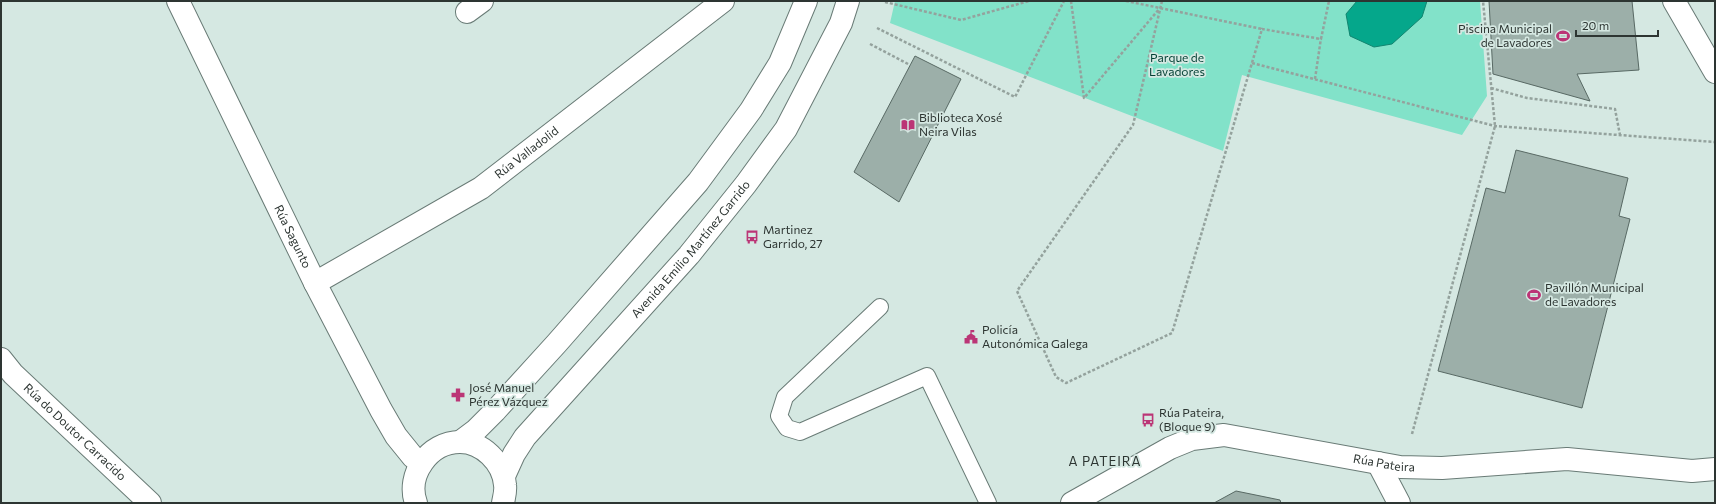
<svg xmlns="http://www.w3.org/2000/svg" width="1716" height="504" viewBox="0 0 1716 504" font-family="Commissioner,sans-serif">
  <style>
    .green { fill: #82e2c9 }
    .water { fill: #05a78b; stroke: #118570 }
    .building { fill: #9cafa9; stroke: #586964 }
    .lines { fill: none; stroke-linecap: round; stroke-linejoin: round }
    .lane-casing { stroke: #697b76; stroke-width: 18 }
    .street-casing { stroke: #697b76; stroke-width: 24 }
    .primary-casing { stroke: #697b76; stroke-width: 24 }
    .path { stroke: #94a29d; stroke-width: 2.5; stroke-dasharray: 3 2; stroke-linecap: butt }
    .lane { stroke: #fff; stroke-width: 16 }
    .street { stroke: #fff; stroke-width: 22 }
    .primary { stroke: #fff; stroke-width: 22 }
    .labels { text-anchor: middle; stroke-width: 3.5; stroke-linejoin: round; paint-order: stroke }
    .poi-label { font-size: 12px; fill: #2d3532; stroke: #d5e8e2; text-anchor: start }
    .park-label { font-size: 12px; fill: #023f33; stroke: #d5e8e2 }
    .street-label { font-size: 12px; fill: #2d3532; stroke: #d5e8e2 }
    .neighbourhood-label { font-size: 13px; letter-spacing: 1px; fill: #2d3532; stroke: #d5e8e2 }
  </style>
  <rect width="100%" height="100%" fill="#d5e8e2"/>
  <path class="green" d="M895,1H1480L1487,96L1462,135L1242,75L1223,151L890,23Z"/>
  <path class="water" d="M1357,1H1427L1422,17L1392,44L1374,47L1350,36L1346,14Z"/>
  <path class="building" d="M1489,1H1632L1639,70L1577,74L1590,101L1493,74Z
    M915,56L961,79L899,202L854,172Z
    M1516,150L1628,178L1619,216L1630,219L1582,408L1438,371L1486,188L1505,193Z
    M1236,491L1280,500L1281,503H1214Z"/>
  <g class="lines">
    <g class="lane-casing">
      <path id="lane" d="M880,307L785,397L779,416L787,428L800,432L927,376L988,503"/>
    </g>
    <g class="street-casing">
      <g id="street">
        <path id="s1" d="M178,1L315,283L381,410L396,436L413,457L421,463"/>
        <path d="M1674,1L1715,72"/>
        <path d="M467,12L482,1"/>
        <path id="s2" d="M315,283L481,188L723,1"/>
        <path id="s3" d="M1,359L13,374L150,503"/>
        <path d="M1378,463L1399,503"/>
        <path id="s4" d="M1072,503L1170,448L1192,439L1224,435L1400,467L1442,468L1567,459L1692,471L1715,469"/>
      </g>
    </g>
    <g class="primary-casing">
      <g id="primary">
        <path d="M460,442L476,430L495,411L557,343L698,182L751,110L780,63L806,1"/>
        <path id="s5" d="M504,476L514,454L525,437L689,255L746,184L786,129L841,23L848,1"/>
        <path d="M416,503C406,475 429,442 460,442C482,442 503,462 505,485C506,491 504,497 503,503"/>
      </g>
    </g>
    <path class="path" d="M1071,1L1084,98L1160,8
      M1126,1L1262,29
      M1162,1L1133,125L1017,291L1056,377L1066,383L1172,333L1262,29L1321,39L1329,1
      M885,2L961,20L1029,1
      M877,28L1015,97L1064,1
      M870,44L910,65
      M1252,63L1495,126L1715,142
      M1315,79L1321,38
      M1491,88L1527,98L1615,109L1620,135
      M1412,434L1495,126L1483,1"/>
    <use href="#lane" class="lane"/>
    <use href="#street" class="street"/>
    <use href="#primary" class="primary"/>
  </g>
  <defs>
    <g id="stadium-bare" transform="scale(1.08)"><path d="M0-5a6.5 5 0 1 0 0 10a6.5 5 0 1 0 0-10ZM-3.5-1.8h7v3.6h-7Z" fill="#bb3576" stroke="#d5e8e2" stroke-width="2.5" paint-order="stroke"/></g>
    <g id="library-bare" transform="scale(1.08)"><path d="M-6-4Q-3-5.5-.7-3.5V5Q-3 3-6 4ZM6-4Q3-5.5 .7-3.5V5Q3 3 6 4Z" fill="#bb3576" stroke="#d5e8e2" stroke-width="2.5" paint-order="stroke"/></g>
    <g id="bus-bare" transform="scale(1.08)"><path d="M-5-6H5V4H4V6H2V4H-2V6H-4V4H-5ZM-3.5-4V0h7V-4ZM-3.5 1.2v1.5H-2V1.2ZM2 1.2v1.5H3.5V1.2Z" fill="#bb3576" stroke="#d5e8e2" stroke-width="2.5" paint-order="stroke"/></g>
    <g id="civic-bare" transform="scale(1.08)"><path d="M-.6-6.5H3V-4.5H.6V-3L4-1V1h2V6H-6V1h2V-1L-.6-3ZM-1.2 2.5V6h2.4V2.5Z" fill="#bb3576" stroke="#d5e8e2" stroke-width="2.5" paint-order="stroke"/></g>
    <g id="pharmacy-bare" transform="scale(1.08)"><path d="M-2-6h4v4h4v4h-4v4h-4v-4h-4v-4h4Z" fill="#bb3576" stroke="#d5e8e2" stroke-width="2.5" paint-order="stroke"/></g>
  </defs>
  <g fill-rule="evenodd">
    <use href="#stadium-bare" x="1563" y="36"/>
    <use href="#library-bare" x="908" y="125"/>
    <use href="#bus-bare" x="752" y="237"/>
    <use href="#stadium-bare" x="1534" y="295"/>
    <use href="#civic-bare" x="971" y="337"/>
    <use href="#pharmacy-bare" x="458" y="395"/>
    <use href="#bus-bare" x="1148" y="420"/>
  </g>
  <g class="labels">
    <g class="poi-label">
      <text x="1552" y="33" text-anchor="end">Piscina Municipal<tspan x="1552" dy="14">de Lavadores</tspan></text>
      <text x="919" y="122">Biblioteca Xosé<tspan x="919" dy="14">Neira Vilas</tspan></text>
      <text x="763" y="234">Martinez<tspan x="763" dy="14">Garrido, 27</tspan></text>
      <text x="1545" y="292">Pavillón Municipal<tspan x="1545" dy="14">de Lavadores</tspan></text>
      <text x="982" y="334">Policía<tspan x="982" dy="14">Autonómica Galega</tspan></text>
      <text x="469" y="392">José Manuel<tspan x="469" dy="14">Pérez Vázquez</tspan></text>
      <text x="1159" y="417">Rúa Pateira,<tspan x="1159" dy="14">(Bloque 9)</tspan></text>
    </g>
    <g class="park-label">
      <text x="1177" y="62">Parque de<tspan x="1177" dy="14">Lavadores</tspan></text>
    </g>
    <g class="street-label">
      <text dy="4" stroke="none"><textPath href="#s2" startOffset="249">Rúa Valladolid</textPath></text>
      <text dy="4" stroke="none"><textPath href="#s1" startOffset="262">Rúa Sagunto</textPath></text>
      <text dy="4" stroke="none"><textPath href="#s5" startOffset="295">Avenida Emilio Martínez Garrido</textPath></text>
      <text dy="4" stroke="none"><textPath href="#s3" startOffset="104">Rúa do Doutor Carracido</textPath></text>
      <text dy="4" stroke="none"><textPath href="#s4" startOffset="331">Rúa Pateira</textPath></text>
    </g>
    <g class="neighbourhood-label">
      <text x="1105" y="466">A PATEIRA</text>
    </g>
  </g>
  <rect width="1716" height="504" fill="none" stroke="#2d3532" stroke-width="4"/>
  <path d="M1576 30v6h82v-6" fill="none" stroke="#2d3532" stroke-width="2"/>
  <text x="1582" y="30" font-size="12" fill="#2d3532" stroke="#d5e8e2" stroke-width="3" paint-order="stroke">20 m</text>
</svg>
